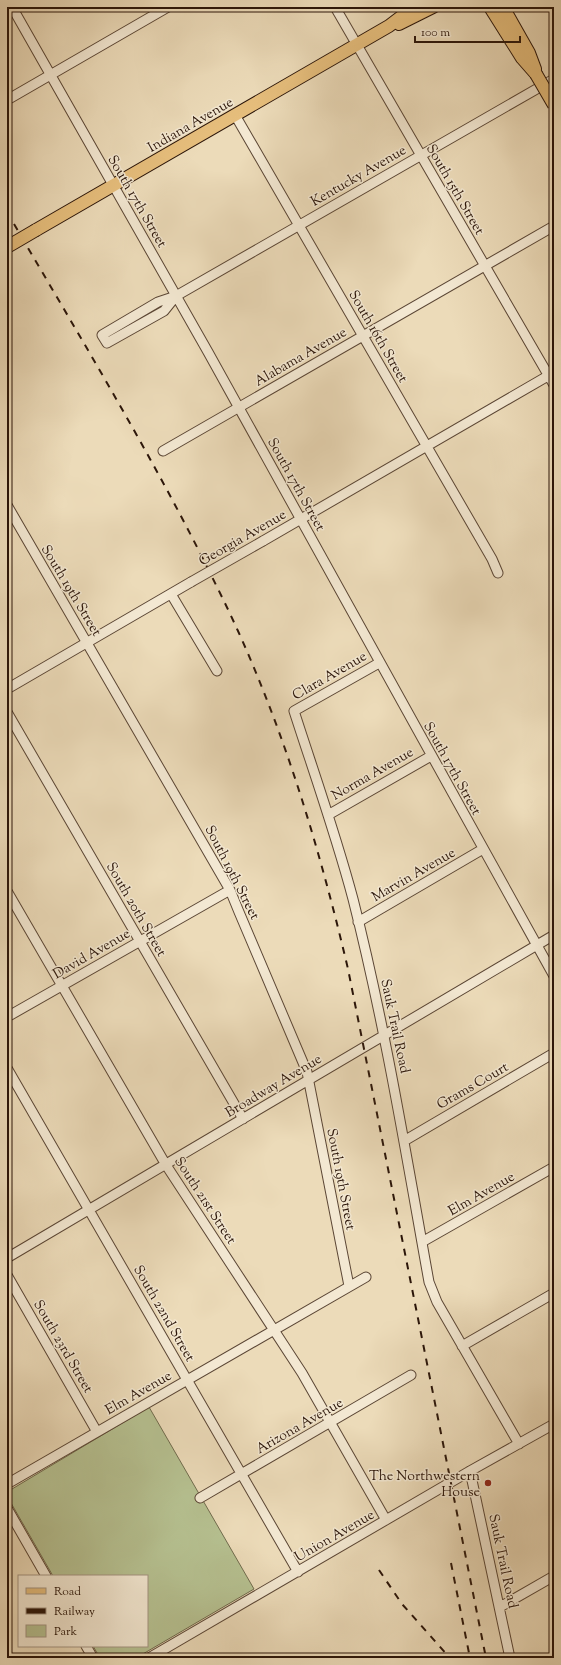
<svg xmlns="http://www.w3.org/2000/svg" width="561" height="1665" viewBox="0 0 561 1665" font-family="'Sorts Mill Goudy',serif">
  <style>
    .green { fill: #b6c191; stroke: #706b4d }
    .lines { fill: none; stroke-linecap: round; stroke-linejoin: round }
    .minor-casing { stroke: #5b4635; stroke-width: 11 }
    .major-casing { stroke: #2b1509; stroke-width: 14 }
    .minor { stroke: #f3e8d2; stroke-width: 9 }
    .major { stroke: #e6be7c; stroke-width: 12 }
    .rail { stroke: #2b1509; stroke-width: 2; stroke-dasharray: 7 7; stroke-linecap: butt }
    .minor-bridge-casing { stroke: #5b4635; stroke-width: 11; stroke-linecap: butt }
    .major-bridge-casing { stroke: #2b1509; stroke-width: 14; stroke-linecap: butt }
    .minor-bridge { stroke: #f3e8d2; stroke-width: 9 }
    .major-bridge { stroke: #e6be7c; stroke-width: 12 }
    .poi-dot { fill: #8f2418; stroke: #f3e8d2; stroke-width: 1.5 }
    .labels { text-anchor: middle; stroke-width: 3; stroke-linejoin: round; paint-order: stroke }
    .street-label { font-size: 14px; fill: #2b1509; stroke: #f3e8d2 }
    .poi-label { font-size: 14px; fill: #2b1509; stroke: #f3e8d2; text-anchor: end }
  </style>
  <rect width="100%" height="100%" fill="#ecdbb9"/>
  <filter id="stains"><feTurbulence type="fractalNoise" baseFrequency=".005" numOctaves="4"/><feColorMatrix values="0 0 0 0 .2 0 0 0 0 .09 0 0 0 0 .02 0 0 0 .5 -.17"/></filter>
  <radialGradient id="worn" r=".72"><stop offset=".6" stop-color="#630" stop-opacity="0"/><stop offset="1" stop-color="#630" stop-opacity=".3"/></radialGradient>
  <path class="green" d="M149,1407L254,1589L136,1658H100L93,1646H147V1576H53L7,1496V1492Z"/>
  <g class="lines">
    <g class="minor-casing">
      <path id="minor" d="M12,7L208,352L554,976
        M335,7L554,385
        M7,100L168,7
        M235,115L492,559L498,573
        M176,296L164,311L107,343L102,335L158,302L176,296L554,79
        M163,451L554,226
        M7,505L230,890L239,912L307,1072L349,1286
        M263,541L553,373
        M171,594L217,671
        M379,663L294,711C314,773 336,835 353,899C385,1025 406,1154 429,1282L437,1302L519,1444
        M7,689L191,582
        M7,712L243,1119
        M328,815L431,756
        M7,891L166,1165L302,1373L386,1520
        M358,922L483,849
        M7,1017L230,890
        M7,1068L298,1572
        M404,1141L554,1053
        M422,1242L554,1167
        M7,1258L554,935
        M7,1275L97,1432
        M462,1346L554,1293
        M470,1471L510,1658
        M7,1484L366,1277
        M200,1498L411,1375
        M7,1508L46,1576
        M500,1607L554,1576
        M86,1646L93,1658
        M149,1658L470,1471L554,1424"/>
    </g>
    <g class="major-casing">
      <path id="major" d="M490,7L522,58L536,74
        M503,7L529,53L535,69
        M399,24L433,7
        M36,230L389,26L414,7"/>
    </g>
    <use href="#minor" class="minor"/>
    <use href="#major" class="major"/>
    <path class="rail" d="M7,212C78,334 154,458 216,585C277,706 317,837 348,969L486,1658
      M451,1563L470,1658
      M379,1570L402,1604L450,1658"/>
    <g class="minor-bridge-casing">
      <path id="minor-bridge" d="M191,582L263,541"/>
    </g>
    <g class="major-bridge-casing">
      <path id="major-bridge" d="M536,74L554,105
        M7,247L36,230"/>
    </g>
    <use href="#minor-bridge" class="minor-bridge"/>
    <use href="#major-bridge" class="major-bridge"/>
  </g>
  <circle class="poi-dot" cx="488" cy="1483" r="4"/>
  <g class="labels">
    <g class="street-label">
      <text transform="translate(190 124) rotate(-30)" y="5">Indiana Avenue</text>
      <text transform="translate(358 175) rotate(-30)" y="5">Kentucky Avenue</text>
      <text transform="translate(456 189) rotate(60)" y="5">South 15th Street</text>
      <text transform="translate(138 201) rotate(60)" y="5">South 17th Street</text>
      <text transform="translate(379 336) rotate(60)" y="5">South 16th Street</text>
      <text transform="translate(300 356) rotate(-30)" y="5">Alabama Avenue</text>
      <text transform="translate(297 484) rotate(61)" y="5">South 17th Street</text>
      <text transform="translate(242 537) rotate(-30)" y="5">Georgia Avenue</text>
      <text transform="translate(72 590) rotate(59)" y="5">South 19th Street</text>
      <text transform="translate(329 675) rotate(-30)" y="5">Clara Avenue</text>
      <text transform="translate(453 768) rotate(61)" y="5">South 17th Street</text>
      <text transform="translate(372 773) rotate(-30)" y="5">Norma Avenue</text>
      <text transform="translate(233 872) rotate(63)" y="5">South 19th Street</text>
      <text transform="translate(413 874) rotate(-30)" y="5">Marvin Avenue</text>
      <text transform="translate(137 909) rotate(60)" y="5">South 20th Street</text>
      <text transform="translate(91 953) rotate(-30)" y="5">David Avenue</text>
      <text transform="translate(396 1026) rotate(78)" y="5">Sauk Trail Road</text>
      <text transform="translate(273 1085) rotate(-31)" y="5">Broadway Avenue</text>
      <text transform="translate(472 1085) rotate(-30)" y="5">Grams Court</text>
      <text transform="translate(342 1179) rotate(79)" y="5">South 19th Street</text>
      <text transform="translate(481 1193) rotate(-30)" y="5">Elm Avenue</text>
      <text transform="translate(206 1200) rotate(57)" y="5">South 21st Street</text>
      <text transform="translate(165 1313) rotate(60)" y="5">South 22nd Street</text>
      <text transform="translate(64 1346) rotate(60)" y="5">South 23rd Street</text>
      <text transform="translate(138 1392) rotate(-30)" y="5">Elm Avenue</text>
      <text transform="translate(299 1425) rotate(-30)" y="5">Arizona Avenue</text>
      <text transform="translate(334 1535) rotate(-30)" y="5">Union Avenue</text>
      <text transform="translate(504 1561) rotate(78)" y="5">Sauk Trail Road</text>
    </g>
    <g class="poi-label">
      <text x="480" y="1480">The Northwestern<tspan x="480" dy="16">House</tspan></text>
    </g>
  </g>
  <rect width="561" height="1665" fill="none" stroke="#ecdbb9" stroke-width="24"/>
  <rect x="8" y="8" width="545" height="1649" fill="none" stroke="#2b1509" stroke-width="2"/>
  <rect x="12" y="12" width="537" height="1641" fill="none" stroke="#2b1509"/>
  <rect x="18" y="1575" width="130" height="72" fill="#f3e8d2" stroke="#a39482"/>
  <rect x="26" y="1588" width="20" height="6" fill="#e6be7c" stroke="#a39482"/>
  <text x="54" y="1595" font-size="12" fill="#2b1509">Road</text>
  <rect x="26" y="1608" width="20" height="6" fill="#2b1509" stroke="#a39482"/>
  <text x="54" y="1615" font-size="12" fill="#2b1509">Railway</text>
  <rect x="26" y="1625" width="20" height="12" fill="#b6c191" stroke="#a39482"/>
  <text x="54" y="1635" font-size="12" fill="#2b1509">Park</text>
  <path d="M415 36v6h105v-6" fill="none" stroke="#2b1509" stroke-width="2"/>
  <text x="421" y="36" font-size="12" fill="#2b1509" stroke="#f3e8d2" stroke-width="3" paint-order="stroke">100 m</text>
  <rect width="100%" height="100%" filter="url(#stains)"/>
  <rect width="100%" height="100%" fill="url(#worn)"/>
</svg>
